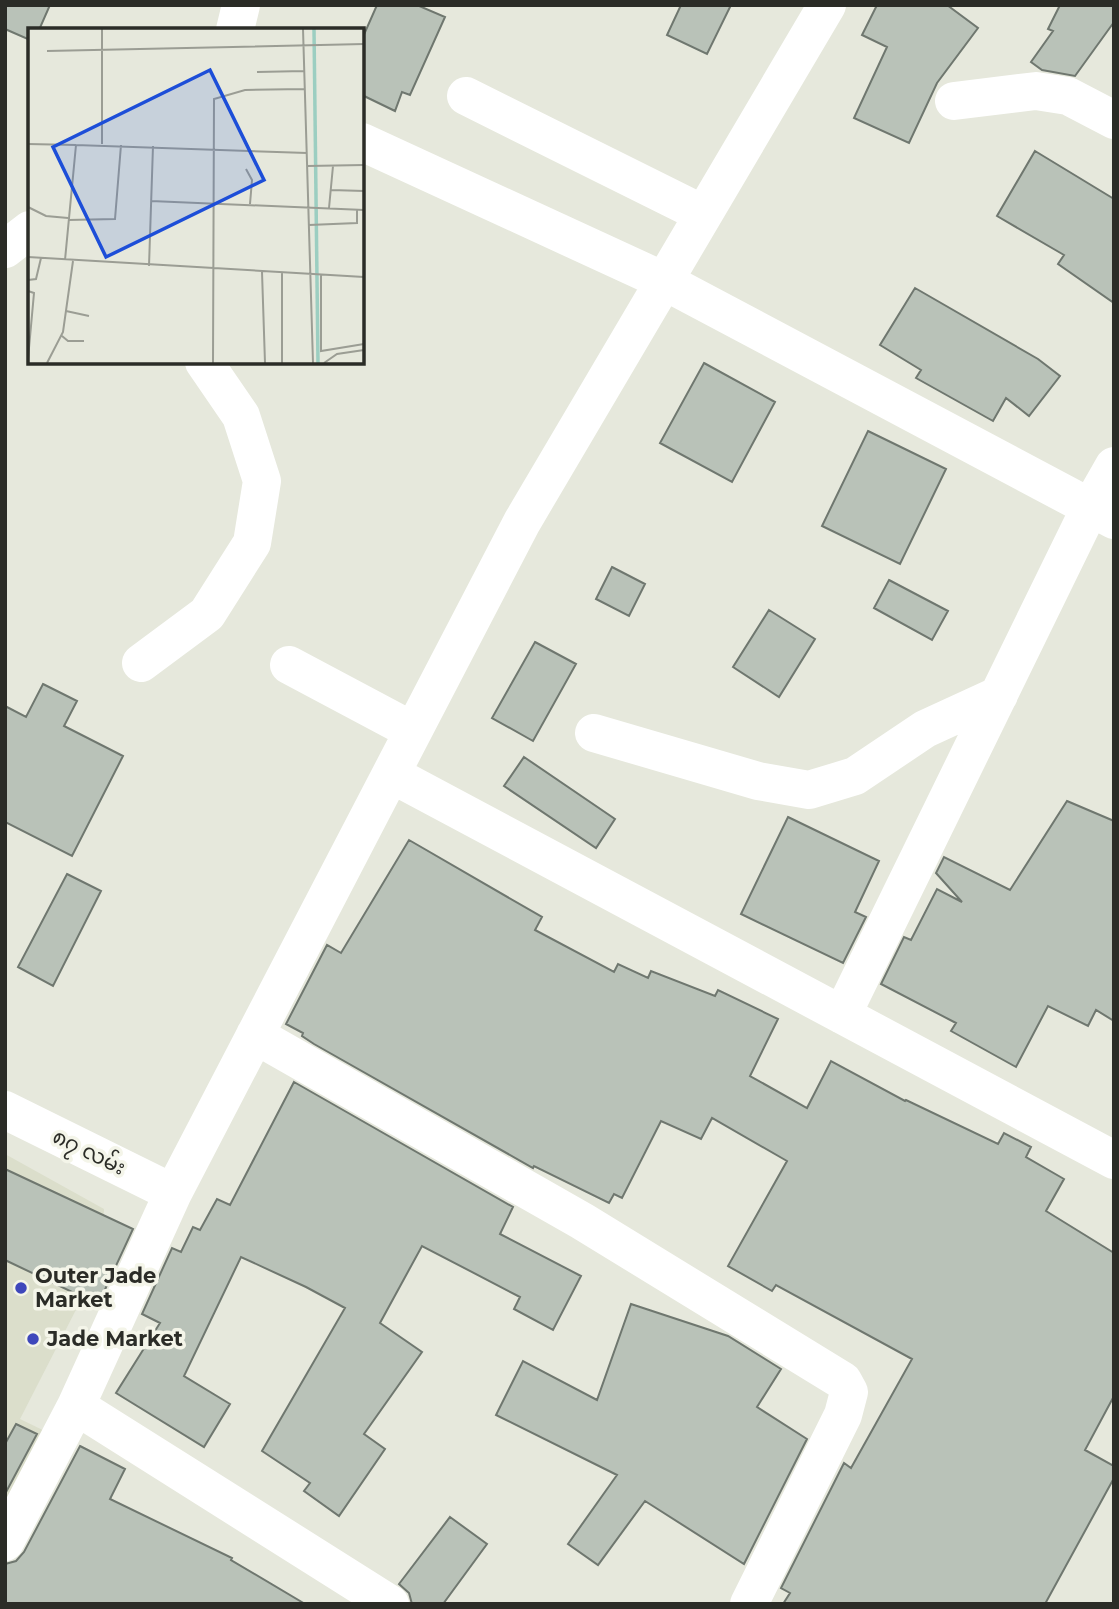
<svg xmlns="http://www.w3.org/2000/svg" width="1119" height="1609" viewBox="0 0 1119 1609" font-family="Montserrat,'Noto Sans Myanmar',sans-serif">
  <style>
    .built { fill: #dbdecb }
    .building { fill: #b9c2b8; stroke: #6f776f; stroke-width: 2 }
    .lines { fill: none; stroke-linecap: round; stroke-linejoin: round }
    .minor { stroke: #fff; stroke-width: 38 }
    .poi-dot { fill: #3e47bb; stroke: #f4f5e9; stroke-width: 2.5 }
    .labels { text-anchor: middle; stroke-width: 7; stroke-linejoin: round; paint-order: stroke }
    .street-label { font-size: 21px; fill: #2b2c27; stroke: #f4f5e9 }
    .poi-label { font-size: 21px; font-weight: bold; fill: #2b2c27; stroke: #f4f5e9; text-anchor: start }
    .inset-river { fill: none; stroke: #9ccec1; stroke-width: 3.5 }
    .inset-road { fill: none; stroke: #9b9d94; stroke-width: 2 }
    .view { fill: #1d4ed8; fill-opacity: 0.15; stroke: #1d4ed8; stroke-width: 3.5 }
    .inset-edge { fill: none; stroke: #2b2c27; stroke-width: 3.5 }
  </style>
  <rect width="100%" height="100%" fill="#e6e8dc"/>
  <path class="built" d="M5,1154L104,1209L102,1259L20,1419L55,1436L5,1530Z"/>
  <path class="building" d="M5,5H50L39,30H30V40L5,29Z
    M377,5H417L445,17L410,95L402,92L395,111L362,95V39Z
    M681,5H731L707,54L667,35Z
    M877,5H947L978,28L937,83L909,143L854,118L887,47L862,35Z
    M1060,5H1114V22L1075,76L1042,70L1031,62L1053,31L1048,29Z
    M1035,151L1114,199V303L1058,264L1064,255L997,216Z
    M915,288L1038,359L1060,376L1029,416L1006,398L993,421L916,378L921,370L880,345Z
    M704,363L775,402L732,482L660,443Z
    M868,431L946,469L900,564L822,526Z
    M612,567L645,584L629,616L596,599Z
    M889,580L948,611L932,640L874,608Z
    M769,610L815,639L779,697L733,667Z
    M535,642L576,664L533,741L492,718Z
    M43,684L77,701L64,726L123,756L72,856L5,822V706L26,717Z
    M524,757L615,819L596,848L504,786Z
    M1067,801L1114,821V1021L1096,1010L1088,1026L1048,1006L1016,1067L951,1031L956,1023L881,984L904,937L911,940L937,889L962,902L936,873L944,857L1010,890Z
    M788,817L879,861L855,912L866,917L843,963L741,914Z
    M409,840L542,917L535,930L614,972L618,964L648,978L651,971L715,996L718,990L778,1019L750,1076L807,1108L831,1061L905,1101L906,1100L998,1144L1004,1133L1031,1147L1026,1157L1064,1179L1046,1211L1114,1253V1396L1085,1450L1114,1466V1478L1045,1604H783L790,1593L781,1588L844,1463L851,1468L912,1359L776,1285L772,1291L728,1266L787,1161L712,1118L701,1139L661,1121L622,1198L614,1194L609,1203L534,1166L533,1168L314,1044L302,1036L303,1033L286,1024L327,945L341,953Z
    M67,874L101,891L53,986L18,967Z
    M294,1082L513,1207L500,1234L581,1276L553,1330L514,1309L520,1297L422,1246L380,1323L422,1352L364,1434L385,1449L339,1516L304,1491L310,1483L262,1451L345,1308L306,1287L241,1257L184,1376L230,1404L204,1447L116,1393L160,1323L142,1314L172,1248L181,1252L193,1227L200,1230L217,1199L230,1205Z
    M5,1169L133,1229L102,1296L97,1293L93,1302L5,1260Z
    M631,1304L728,1336L781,1369L757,1407L807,1439L744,1564L645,1501L598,1565L568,1544L617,1475L496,1415L523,1361L597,1400Z
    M16,1424L37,1434L5,1494V1444Z
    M80,1446L125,1469L110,1499L232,1558L231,1560L305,1604H5V1564L16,1561L24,1552Z
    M450,1517L487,1544L443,1604H412L409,1593L399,1584Z"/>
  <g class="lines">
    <path class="minor" d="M235,30L241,5
      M466,96L703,214
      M954,101L1036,91L1068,96L1114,120
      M362,142L664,281L1114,520
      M5,249L30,230
      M141,663L207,614L252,543L262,481L241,416L204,362
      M289,665L413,731
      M594,733L758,781L809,790L855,776L925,729L999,695
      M391,774L1114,1160
      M842,1015L1090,508L1114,466
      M255,1035L582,1221L843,1381L849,1392L843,1415L749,1604
      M5,1110L173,1193
      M5,1542L76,1406
      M390,1604L76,1406L173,1193L522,522L827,5"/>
  </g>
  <g class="poi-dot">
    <circle cx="21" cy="1288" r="7"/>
    <circle cx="33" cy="1339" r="7"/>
  </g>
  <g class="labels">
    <g class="street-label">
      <text transform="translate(89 1152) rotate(26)" y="7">၈၇ လမ်း</text>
    </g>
    <g class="poi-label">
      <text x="35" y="1283">Outer Jade<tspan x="35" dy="24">Market</tspan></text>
      <text x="47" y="1346">Jade Market</text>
    </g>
  </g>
  <g transform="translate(28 28)">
    <rect width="336" height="336" fill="#e6e8dc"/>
    <path class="inset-river" d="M286,1L290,335"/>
    <path class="inset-road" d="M275,1L285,335M19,23L336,16M229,44L276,43M0,116L48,117M74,116V1M279,138L336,137M218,141L224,152L222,176M303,162L336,163M123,173L336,182M0,179L18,188L40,190M301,180L305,138M40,192L87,191L93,117M281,197L329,195V182M0,229L336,249M37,232L48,117L279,125M121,238L125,118M234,244L237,335M293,246V323L336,316M0,252L8,251L13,230M0,263L6,265L0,331M38,283L61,288M34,308L40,313H56M19,335L35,304L45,233M185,335L186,71L217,62L276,61M254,335V245M296,335L309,326L336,322"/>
    <path class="view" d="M182,42L236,152L78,229L25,119Z"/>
    <rect width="336" height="336" class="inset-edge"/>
  </g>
  <rect width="1119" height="1609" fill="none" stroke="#2b2c27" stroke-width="14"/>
</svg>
